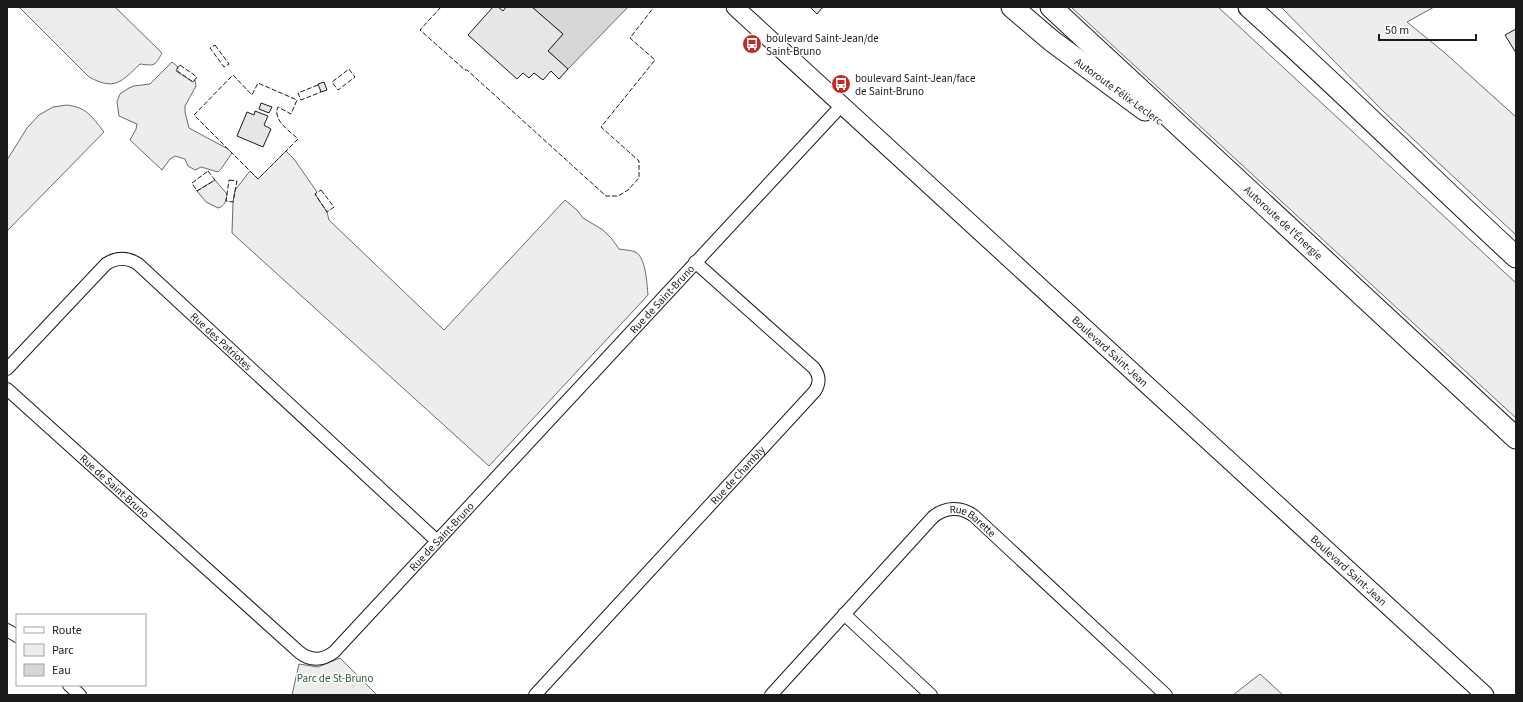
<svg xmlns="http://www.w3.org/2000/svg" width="1523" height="702" viewBox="0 0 1523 702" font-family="'Source Sans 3',sans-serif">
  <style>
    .green { fill: #ededed; stroke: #6a6a6a }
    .water { fill: #d7d7d7; stroke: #6a6a6a }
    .building { fill: #e6e6e6; stroke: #1a1a1a }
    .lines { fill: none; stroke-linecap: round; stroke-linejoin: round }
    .street-casing { stroke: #1a1a1a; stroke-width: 14 }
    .secondary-casing { stroke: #1a1a1a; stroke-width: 19 }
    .highway-casing { stroke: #1a1a1a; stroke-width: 23 }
    .street { stroke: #fff; stroke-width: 12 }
    .secondary { stroke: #fff; stroke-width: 17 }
    .highway { stroke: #fff; stroke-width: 21 }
    .fence { stroke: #1a1a1a; stroke-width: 1; stroke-dasharray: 5 2; stroke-linecap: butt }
    .labels { text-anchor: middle; stroke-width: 3; stroke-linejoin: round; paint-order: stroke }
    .poi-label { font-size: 11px; fill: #1a1a1a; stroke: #fff; text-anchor: start }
    .street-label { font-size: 11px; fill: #1a1a1a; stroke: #fff }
    .park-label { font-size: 11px; fill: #2b5a34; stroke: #fff }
  </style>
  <rect width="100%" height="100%" fill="#fff"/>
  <path class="green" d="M19,7H115L162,53C155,66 155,66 140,64C121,82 115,91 89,77Z
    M1071,7H1218L1516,283V418Z
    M1281,7H1434L1407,22L1445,53L1516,117V235L1384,112Z
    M172,62L178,67L176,71L193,82L195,80L196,86L185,106V112L189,128L228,149L232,153L221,169L218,172L201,167L195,170L188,166L185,159L175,156L170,159L162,170L130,140L136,129L137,124L119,116L117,102L120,94L129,88L134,86L150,84Z
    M67,105C88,108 91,116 104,132L7,231V160L27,128L39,115L53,107Z
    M286,151L294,159L317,192L315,194L327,212L329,220L444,330L565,200L577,210L583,218L603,230L612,239L619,249C624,250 631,250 635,252C646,256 647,285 648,295L489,466L232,233L233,202L235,190L250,171L258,179Z
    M215,180L227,194C226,201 225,206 218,208L206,202L197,191Z
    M340,658L377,695H292L299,664L318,667Z
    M1260,674L1283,695H1233Z"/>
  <path class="water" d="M532,7H628L568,69L548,51L563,34Z"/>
  <path class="building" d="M493,7H498L503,11L506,7H532L563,34L548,51L568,69L559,79L551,71L543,80L534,73L529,78L523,73L517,79L468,35Z
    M810,7H823L817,14Z
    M1516,29V53L1505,35Z
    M324,82L327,90L321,92L318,84Z
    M261,103L272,107L269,113L259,109Z
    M255,111L268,116L264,125L271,129L263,147L237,136L247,112L254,115Z"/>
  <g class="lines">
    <g class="street-casing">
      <g id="street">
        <path id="s1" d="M7,369L106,264C117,257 127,257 138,264L436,540"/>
        <path id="s2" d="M7,389L299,652C310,661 322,661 334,652L842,105"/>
        <path d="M844,614L931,695"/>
        <path d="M7,630L17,636"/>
        <path d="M69,685L80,695"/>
        <path id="s3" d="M535,695L815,391C820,383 820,376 814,368L695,262"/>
        <path id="s4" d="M771,695L933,517C945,507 961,506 974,516L1166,695"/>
      </g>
    </g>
    <g class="secondary-casing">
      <g id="secondary">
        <path id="s5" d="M735,7L1485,695"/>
      </g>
    </g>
    <g class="highway-casing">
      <g id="highway">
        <path d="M1012,7L1052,41L1145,110"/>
        <path id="s6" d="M1051,7L1516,438"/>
        <path d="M1249,7C1340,88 1426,174 1516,257"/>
      </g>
    </g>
    <use href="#street" class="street"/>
    <use href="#secondary" class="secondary"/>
    <use href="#highway" class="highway"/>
    <path class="fence" d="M441,7L420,30L465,70H467L606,196H618L628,190L639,178V161L601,127L655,60L630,38L654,7
      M215,45L229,64L224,67L210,48Z
      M180,65L197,77L193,82L176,70Z
      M349,69L355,77L338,90L332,82Z
      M233,75L252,95L258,83L297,100L291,114L278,107C272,120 290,131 298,139L258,179L194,115Z
      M318,85L298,93L301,100L321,92
      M208,171L215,180L197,191L192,183Z
      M229,180L237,181L233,202L226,201Z
      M321,190L334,207L327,212L315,194Z"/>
  </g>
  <defs>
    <g id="bus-disc" transform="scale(1)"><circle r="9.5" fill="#c62828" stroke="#fff"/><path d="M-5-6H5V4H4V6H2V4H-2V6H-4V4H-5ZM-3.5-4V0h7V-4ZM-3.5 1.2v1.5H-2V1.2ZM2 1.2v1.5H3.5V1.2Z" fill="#fff"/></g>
  </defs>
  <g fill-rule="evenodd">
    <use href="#bus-disc" x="752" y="44"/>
    <use href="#bus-disc" x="841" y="84"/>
  </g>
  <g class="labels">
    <g class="poi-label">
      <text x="766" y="42">boulevard Saint-Jean/de<tspan x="766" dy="13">Saint-Bruno</tspan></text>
      <text x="855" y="82">boulevard Saint-Jean/face<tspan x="855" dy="13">de Saint-Bruno</tspan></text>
    </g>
    <g class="street-label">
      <text transform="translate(1119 91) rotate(36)" y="4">Autoroute Félix-Leclerc</text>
      <text dy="4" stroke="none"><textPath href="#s6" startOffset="317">Autoroute de l'Énergie</textPath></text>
      <text dy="4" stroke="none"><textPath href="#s2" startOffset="913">Rue de Saint-Bruno</textPath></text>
      <text dy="4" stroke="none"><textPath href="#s1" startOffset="292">Rue des Patriotes</textPath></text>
      <text dy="4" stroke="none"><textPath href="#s5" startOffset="509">Boulevard Saint-Jean</textPath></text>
      <text dy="4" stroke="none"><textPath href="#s3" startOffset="299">Rue de Chambly</textPath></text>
      <text dy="4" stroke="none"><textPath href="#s2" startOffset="145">Rue de Saint-Bruno</textPath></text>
      <text dy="4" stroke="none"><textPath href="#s4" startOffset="286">Rue Barette</textPath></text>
      <text dy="4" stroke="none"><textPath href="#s2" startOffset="589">Rue de Saint-Bruno</textPath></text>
      <text dy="4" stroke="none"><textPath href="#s5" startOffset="833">Boulevard Saint-Jean</textPath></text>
    </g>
    <g class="park-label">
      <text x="335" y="682">Parc de St-Bruno</text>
    </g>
  </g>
  <rect width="1523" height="702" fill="none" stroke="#1a1a1a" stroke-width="16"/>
  <rect x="16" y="614" width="130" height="72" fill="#ffffff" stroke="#a3a3a3"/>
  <rect x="24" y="627" width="20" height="6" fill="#ffffff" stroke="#a3a3a3"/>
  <text x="52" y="634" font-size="12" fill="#1a1a1a">Route</text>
  <rect x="24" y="644" width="20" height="12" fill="#ededed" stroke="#a3a3a3"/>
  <text x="52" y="654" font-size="12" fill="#1a1a1a">Parc</text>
  <rect x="24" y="664" width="20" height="12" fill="#d7d7d7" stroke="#a3a3a3"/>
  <text x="52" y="674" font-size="12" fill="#1a1a1a">Eau</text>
  <path d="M1379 34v6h97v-6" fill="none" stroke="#1a1a1a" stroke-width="2"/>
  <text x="1385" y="34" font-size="12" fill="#1a1a1a" stroke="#ffffff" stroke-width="3" paint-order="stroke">50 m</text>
</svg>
